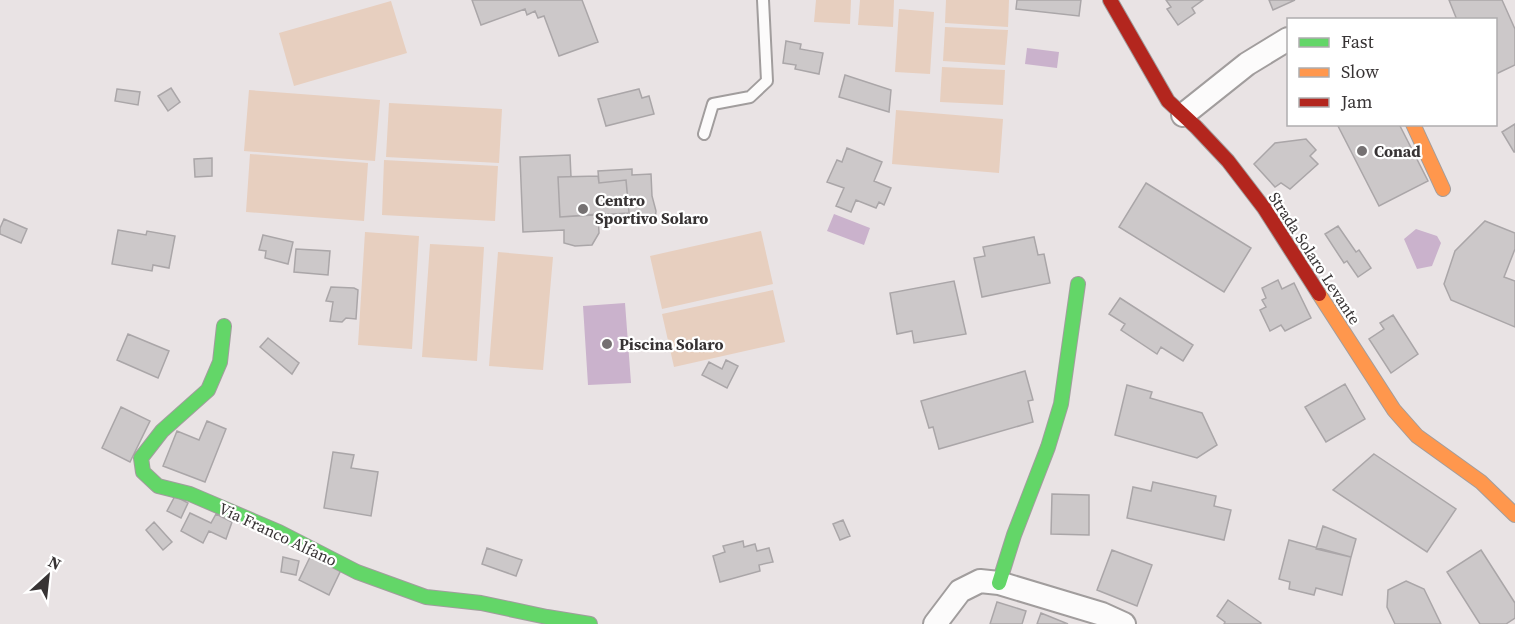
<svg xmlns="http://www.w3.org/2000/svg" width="1515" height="624" viewBox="0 0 1515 624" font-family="'Source Serif 4',serif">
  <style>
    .green { fill: #e7cfbf }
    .water { fill: #cab2cc }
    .building { fill: #ccc8c9; stroke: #aaa6a8; stroke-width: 1.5 }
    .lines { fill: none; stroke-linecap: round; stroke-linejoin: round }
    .lane-casing { stroke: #a19d9d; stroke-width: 14 }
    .street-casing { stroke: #a19d9d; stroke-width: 26 }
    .fast-casing { stroke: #a19d9d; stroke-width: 16 }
    .slow-casing { stroke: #a19d9d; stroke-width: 16 }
    .jam-casing { stroke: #a19d9d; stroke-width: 16 }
    .lane { stroke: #fcfbfb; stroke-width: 10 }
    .street { stroke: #fcfbfb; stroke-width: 22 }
    .fast { stroke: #63d668; stroke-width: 14 }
    .slow { stroke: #ff974d; stroke-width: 14 }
    .jam { stroke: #b3261e; stroke-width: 14 }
    .poi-dot { fill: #757172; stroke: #fff; stroke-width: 2 }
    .labels { text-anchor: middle; stroke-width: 4.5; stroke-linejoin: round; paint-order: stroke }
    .poi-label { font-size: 16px; font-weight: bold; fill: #373334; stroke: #fff; text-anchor: start }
    .street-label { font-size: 16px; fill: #373334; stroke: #fff }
  </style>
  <rect width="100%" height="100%" fill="#e9e3e4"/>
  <path class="green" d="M816,0H851L850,24L814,22Z
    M860,0H894L893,27L858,25Z
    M946,0H1009L1008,27L945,23Z
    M391,1L407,53L294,86L279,33Z
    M899,9L934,12L930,74L895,72Z
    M945,27L1008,30L1005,65L943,61Z
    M942,67L1005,70L1003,105L940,102Z
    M249,90L380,100L375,161L244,151Z
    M389,103L502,109L499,163L386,157Z
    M896,110L1003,119L999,173L892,164Z
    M250,154L368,163L364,221L246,212Z
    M384,160L498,166L495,221L382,215Z
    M761,231L773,284L662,309L650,256Z
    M365,232L419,236L412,349L358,345Z
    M430,244L484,247L477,361L422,357Z
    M498,252L553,257L543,370L489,366Z
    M773,290L785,342L674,367L662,314Z"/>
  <path class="water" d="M1027,48L1059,52L1057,68L1025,64Z
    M834,214L870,228L864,245L827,231Z
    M1416,229L1437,236L1441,243L1432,266L1417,269L1404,239Z
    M625,303L631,383L588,385L583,306Z"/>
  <path class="building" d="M472,0H582L598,42L559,56L544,16L538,18L535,11L527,15L525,9L481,25Z
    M1017,0H1081L1079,16L1016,9Z
    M1166,0H1203L1192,8L1195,13L1178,25L1167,9L1171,7Z
    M1269,0H1295L1273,10Z
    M1449,0H1502L1515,29V65L1496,74V20H1457Z
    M786,41L801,44L800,49L823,53L819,74L795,69L796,65L783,63Z
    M845,75L891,90L889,112L839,97Z
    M171,88L180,102L168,111L158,96Z
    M117,89L140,92L138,105L115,101Z
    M639,89L642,98L649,96L654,114L606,126L598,99Z
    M1337,124H1399L1428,181L1379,206Z
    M1515,124V152H1514L1502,132Z
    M1306,139L1316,150L1310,156L1318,164L1290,189L1281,183L1275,187L1254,164L1275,143Z
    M847,148L882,162L874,181L891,188L884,205L879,202L876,208L856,200L851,212L836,206L844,188L827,182L837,160L842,162Z
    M570,155L571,177H558L560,217L598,214L599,233L592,245L575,246L564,243V230L523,232L520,157Z
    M212,158V176L195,177L194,159Z
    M632,169V175L651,174L652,196L656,211L655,220L630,223L626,180L599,183L598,171Z
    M598,176L599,183L626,180L629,213L560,217L558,177Z
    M1146,183L1251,248L1224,292L1119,227Z
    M4,219L27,229L21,243L0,234V228Z
    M1485,221L1515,233V249L1504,277L1515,281V327L1451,300L1444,284L1455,251Z
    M1338,226L1356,252L1359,250L1371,268L1358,277L1347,261L1344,263L1325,234Z
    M118,230L146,235L147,231L175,236L169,268L153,265L152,271L112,264Z
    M263,235L293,242L288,264L265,258L266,251L259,250Z
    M1034,237L1038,255L1044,254L1050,283L982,297L974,258L985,256L983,247Z
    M296,249L330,251L328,275L294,272Z
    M1278,280L1282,289L1294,283L1311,318L1285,331L1281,325L1270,331L1260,310L1266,307L1262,300L1266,298L1262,288Z
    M954,281L966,334L914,343L912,331L897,334L890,293Z
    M331,287L354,288L358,290L356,319L346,318L342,322L330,321L333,302L326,301Z
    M1120,298L1193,345L1183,361L1161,347L1157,354L1121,330L1125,324L1109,314Z
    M1393,315L1418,354L1391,373L1369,339L1384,329L1380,323Z
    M128,334L169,351L158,378L117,360Z
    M268,338L299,363L292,374L260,347Z
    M726,360L738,366L727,388L702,375L709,362L722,369Z
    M1025,371L1033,400L1028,401L1033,422L939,449L933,427L929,428L921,401Z
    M1345,384L1365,419L1326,442L1305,407Z
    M1127,385L1152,392L1150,398L1202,413L1217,445L1197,458L1115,435Z
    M121,407L150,421L130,462L102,448Z
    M207,421L226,429L205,482L163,466L177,431L199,440Z
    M333,452L354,455L351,468L378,472L371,516L324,508Z
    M1374,454L1456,509L1427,552L1333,490Z
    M1153,482L1216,496L1214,506L1231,510L1224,540L1127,518L1133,487L1151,491Z
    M1052,494L1089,495V535L1051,534Z
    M175,496L188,503L181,518L167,511Z
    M190,513L211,523L216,514L232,522L226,539L209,531L203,543L181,531Z
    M843,520L850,536L840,540L833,524Z
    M154,522L172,542L163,550L146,530Z
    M1323,526L1356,539L1351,557L1316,549Z
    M1289,540L1351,557L1342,595L1316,588L1314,595L1289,589L1290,582L1279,579Z
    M743,541L744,547L755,544L757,551L769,548L773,562L759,565L760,571L720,582L713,556L725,552L723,546Z
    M487,548L522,560L516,576L482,564Z
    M1112,550L1152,565L1137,606L1097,590Z
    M1481,550L1515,603V618L1506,624H1480L1447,572Z
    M311,555L341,570L329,595L299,580Z
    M283,557L299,561L296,575L281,572Z
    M1406,581L1424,589L1441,624H1395L1387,607L1388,590Z
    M1228,600L1261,623L1260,624H1224L1225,622L1217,616Z
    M997,602L1026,611L1022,624H990Z
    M1041,613L1068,624H1037Z"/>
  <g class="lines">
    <g class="lane-casing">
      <path id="lane" d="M704,134L713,104L750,97L767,81L763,0"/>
    </g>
    <g class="street-casing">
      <path id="street" d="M1183,115L1247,64L1288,39
        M935,624L960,591L980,581L999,583L1102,614L1124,624"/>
    </g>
    <g class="fast-casing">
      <path id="fast" d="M224,326L220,362L208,390L162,431L141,458L143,472L158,486L190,494L279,532L357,572L426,597L481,603L547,617L590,624
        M999,583L1014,535L1048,447L1061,404L1078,284"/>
    </g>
    <g class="slow-casing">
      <path id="slow" d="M1413,124L1443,189
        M1319,294L1394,410L1417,436L1481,482L1515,515"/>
    </g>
    <g class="jam-casing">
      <path id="jam" d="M1110,0L1168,101L1196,127L1228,161L1264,208L1319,294"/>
    </g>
    <use href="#lane" class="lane"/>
    <use href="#street" class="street"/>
    <use href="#fast" class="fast"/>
    <use href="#slow" class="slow"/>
    <use href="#jam" class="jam"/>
  </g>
  <g class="poi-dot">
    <circle cx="1362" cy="151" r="6"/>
    <circle cx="583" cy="209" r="6"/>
    <circle cx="607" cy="344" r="6"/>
  </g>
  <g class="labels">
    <g class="poi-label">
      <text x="1374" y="157">Conad</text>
      <text x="595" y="206">Centro<tspan x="595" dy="18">Sportivo Solaro</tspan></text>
      <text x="619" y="350">Piscina Solaro</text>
    </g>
    <g class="street-label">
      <text transform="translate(1315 258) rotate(57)" y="6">Strada Solaro Levante</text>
      <text transform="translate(278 534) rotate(25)" y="6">Via Franco Alfano</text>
    </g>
  </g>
  <rect x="1287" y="18" width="210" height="108" fill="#ffffff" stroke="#afadae" stroke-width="1.5"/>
  <rect x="1299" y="38" width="30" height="9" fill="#63d668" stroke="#afadae" stroke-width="1.5"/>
  <text x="1341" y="48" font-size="18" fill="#373334">Fast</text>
  <rect x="1299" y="68" width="30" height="9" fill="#ff974d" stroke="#afadae" stroke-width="1.5"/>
  <text x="1341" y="78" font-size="18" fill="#373334">Slow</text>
  <rect x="1299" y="98" width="30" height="9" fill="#b3261e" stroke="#afadae" stroke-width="1.5"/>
  <text x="1341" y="108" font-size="18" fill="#373334">Jam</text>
  <g transform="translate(48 576) rotate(27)" stroke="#ffffff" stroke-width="4.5" paint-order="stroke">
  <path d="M0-4.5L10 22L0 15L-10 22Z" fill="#373334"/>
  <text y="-9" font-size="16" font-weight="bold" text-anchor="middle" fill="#373334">N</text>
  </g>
</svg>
